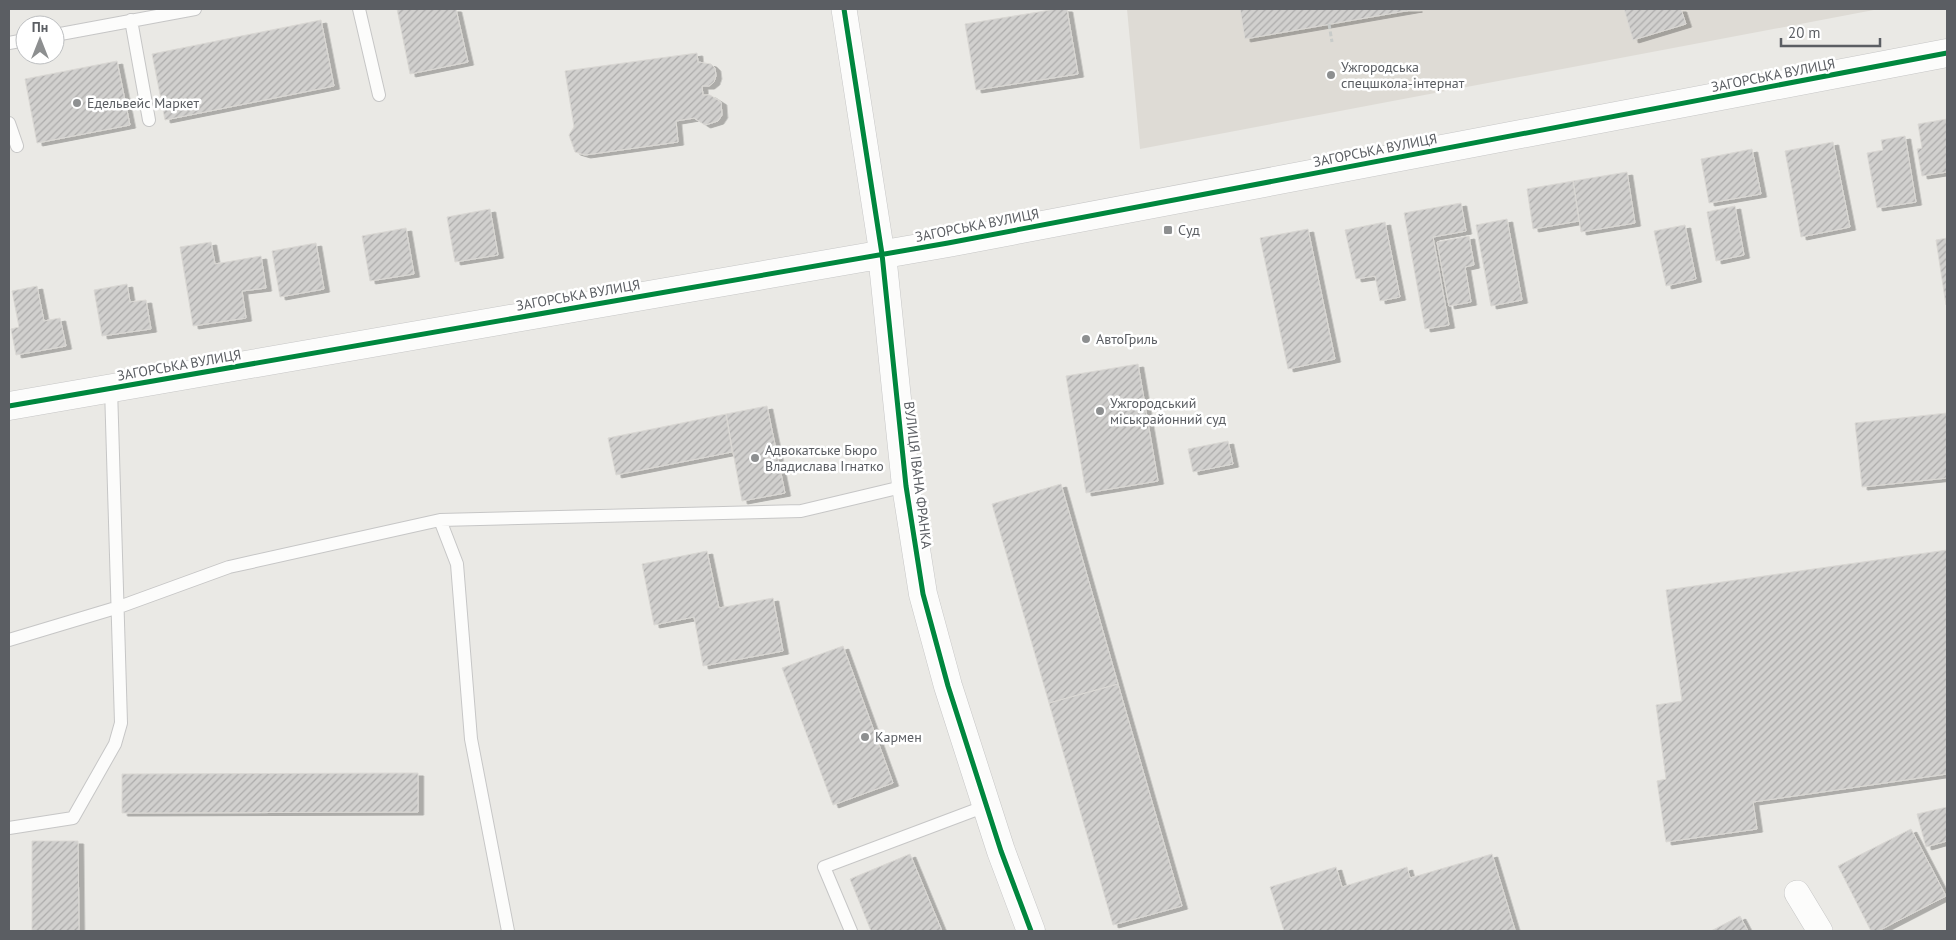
<svg xmlns="http://www.w3.org/2000/svg" width="1956" height="940" viewBox="0 0 1956 940" font-family="'PT Sans',sans-serif">
  <style>
    .education { fill: #dedbd5 }
    .building { fill: url(#building-hatch); stroke: #dad8d4; filter: url(#shadow) }
    .lines { fill: none; stroke-linecap: round; stroke-linejoin: round }
    .service-casing { stroke: #c6c6c6; stroke-width: 14 }
    .minor-casing { stroke: #c6c6c6; stroke-width: 26 }
    .tertiary-casing { stroke: #c6c6c6; stroke-width: 29 }
    .path { stroke: #c8cbc9; stroke-width: 3; stroke-dasharray: 5 2.5; stroke-linecap: butt }
    .service { stroke: #fcfcfb; stroke-width: 12 }
    .minor { stroke: #fcfcfb; stroke-width: 25 }
    .tertiary { stroke: #fcfcfb; stroke-width: 28 }
    .cycleway-casing { stroke: #fff; stroke-width: 8 }
    .cycleway { stroke: #00873e; stroke-width: 5 }
    .poi-dot { fill: #8d8f90; stroke: #fff; stroke-width: 2 }
    .labels { text-anchor: middle; stroke-width: 5; stroke-linejoin: round; paint-order: stroke }
    .poi-label { font-size: 14px; fill: #5b5e63; stroke: #fff; text-anchor: start }
    .street-label { font-size: 14px; fill: #5b5e63; stroke: #fff }
  </style>
  <defs>
    <pattern id="building-hatch" width="6" height="6" patternUnits="userSpaceOnUse" patternTransform="scale(1.25)"><rect width="6" height="6" fill="#d1d0ce"/><path d="M-1 1l2-2M0 6l6-6M5 7l2-2" fill="none" stroke="#adacab"/></pattern>
    <filter id="shadow"><feDropShadow dx="5.5" dy="3" stdDeviation="0" flood-color="#0004"/></filter>
  </defs>
  <rect width="100%" height="100%" fill="#eae9e5"/>
  <path class="education" d="M1127,9H1879L1140,149Z"/>
  <path class="building" d="M397,9H456L468,62L410,74Z
    M1057,9H1067L1078,74L976,90L965,24Z
    M1240,9H1417L1245,39Z
    M1624,9H1681L1686,24L1633,40Z
    M321,20L334,86L165,120L152,54Z
    M697,53L698,62L711,64L715,68L716,76L714,82L709,86H702L703,95H710L721,102L722,115L718,121L705,125L694,118L676,121L678,142L585,155L575,152L569,135L574,127L565,71Z
    M117,61L130,125L37,143L25,79Z
    M1947,119V172L1922,176L1917,149L1922,148L1918,124Z
    M1905,136L1916,202L1877,208L1867,153L1883,150L1881,140Z
    M1833,142L1850,227L1801,237L1785,151Z
    M1752,149L1761,194L1709,203L1701,159Z
    M1627,172L1635,223L1581,232L1573,181Z
    M1573,181L1579,221L1533,229L1527,189Z
    M1461,203L1466,231L1433,237L1449,325L1425,329L1404,213Z
    M1735,206L1744,255L1716,261L1707,212Z
    M490,209L498,255L455,262L447,217Z
    M1507,219L1522,300L1491,306L1476,225Z
    M1385,222L1400,297L1380,301L1375,276L1356,279L1345,230Z
    M1685,225L1696,279L1666,286L1654,231Z
    M406,228L414,274L370,281L362,236Z
    M1308,229L1335,359L1288,369L1260,238Z
    M1469,236L1474,265L1465,267L1471,302L1449,306L1437,242Z
    M1947,238V305H1946L1936,240Z
    M211,242L215,264L261,256L266,288L242,291L246,318L193,326L180,247Z
    M316,243L324,289L280,297L272,251Z
    M127,284L130,302L146,300L151,329L102,336L94,290Z
    M37,286L44,321L60,318L66,346L16,355L11,329L19,327L12,291Z
    M1138,364L1158,481L1086,493L1066,376Z
    M767,406L785,493L742,501L726,414Z
    M1947,413V478L1862,487L1855,423Z
    M726,414L732,452L616,475L608,438Z
    M1228,441L1233,464L1193,472L1188,449Z
    M1061,484L1118,684L1049,703L992,504Z
    M1947,550V774L1753,802L1757,829L1666,842L1657,781L1666,779L1656,705L1682,701L1666,590Z
    M707,551L719,608L773,598L783,651L703,666L694,617L654,625L642,564Z
    M843,646L893,783L833,805L782,668Z
    M1118,684L1182,906L1113,925L1049,703Z
    M418,773V812L122,813V774Z
    M1947,807V841L1926,847L1917,814Z
    M1911,829L1946,896L1878,931H1871L1838,866Z
    M32,841H78L79,931H32Z
    M910,854L942,931H871L850,879Z
    M1492,854L1515,930L1512,931H1284L1270,887L1336,867L1342,887L1407,867L1410,878Z
    M1740,916L1748,931H1711Z"/>
  <g class="lines">
    <g class="service-casing">
      <path id="service" d="M359,9L379,95
        M131,20L149,120
        M55,35L195,9
        M9,43L25,40
        M9,123L17,146
        M440,520L457,564L471,739L508,931
        M9,640L119,607L229,567L440,520L801,511L906,486
        M9,828L73,818L115,744L121,723L111,388
        M851,931L824,867L986,806"/>
    </g>
    <g class="minor-casing">
      <path id="minor" d="M844,9L882,254
        M1797,893L1820,931"/>
    </g>
    <g class="tertiary-casing">
      <path id="tertiary" d="M882,254L906,486L923,594L948,686L1001,851L1031,931
        M9,406L948,243L1947,53"/>
    </g>
    <path class="path" d="M1329,24L1332,42"/>
    <use href="#service" class="service"/>
    <use href="#minor" class="minor"/>
    <use href="#tertiary" class="tertiary"/>
    <g class="cycleway-casing">
      <path id="cycleway" d="M844,9L882,254L906,486L923,594L948,686L1001,851L1031,931
        M9,406L948,243L1947,53"/>
    </g>
    <use href="#cycleway" class="cycleway"/>
  </g>
  <g class="poi-dot">
    <circle cx="1331" cy="75" r="5"/>
    <circle cx="77" cy="103" r="5"/>
    <rect x="1163" y="225" width="10" height="10" rx="2.5"/>
    <circle cx="1086" cy="339" r="5"/>
    <circle cx="1100" cy="411" r="5"/>
    <circle cx="755" cy="458" r="5"/>
    <circle cx="865" cy="737" r="5"/>
  </g>
  <g class="labels">
    <g class="poi-label">
      <text x="1341" y="72">Ужгородська<tspan x="1341" dy="16">спецшкола-інтернат</tspan></text>
      <text x="87" y="108">Едельвейс Маркет</text>
      <text x="1178" y="235">Суд</text>
      <text x="1096" y="344">АвтоГриль</text>
      <text x="1110" y="408">Ужгородський<tspan x="1110" dy="16">міськрайонний суд</tspan></text>
      <text x="765" y="455">Адвокатське Бюро<tspan x="765" dy="16">Владислава Ігнатко</tspan></text>
      <text x="875" y="742">Кармен</text>
    </g>
    <g class="street-label">
      <text transform="translate(1773 75) rotate(-11)" y="5">ЗАГОРСЬКА ВУЛИЦЯ</text>
      <text transform="translate(1375 150) rotate(-11)" y="5">ЗАГОРСЬКА ВУЛИЦЯ</text>
      <text transform="translate(977 225) rotate(-11)" y="5">ЗАГОРСЬКА ВУЛИЦЯ</text>
      <text transform="translate(578 295) rotate(-10)" y="5">ЗАГОРСЬКА ВУЛИЦЯ</text>
      <text transform="translate(179 365) rotate(-10)" y="5">ЗАГОРСЬКА ВУЛИЦЯ</text>
      <text transform="translate(918 475) rotate(83)" y="5">ВУЛИЦЯ ІВАНА ФРАНКА</text>
    </g>
  </g>
  <rect width="1956" height="940" fill="none" stroke="#5b5e63" stroke-width="20"/>
  <g transform="translate(40 40)"><circle r="24" fill="#ffffff" stroke="#bdbfc1"/>
  <path d="M0-4L9 19L0 12L-9 19Z" fill="#8d8f90"/>
  <text y="-8" font-size="14" font-weight="bold" text-anchor="middle" fill="#5b5e63">Пн</text>
  </g>
  <path d="M1781 38v8h99v-8" fill="none" stroke="#5b5e63" stroke-width="2.5"/>
  <text x="1788" y="38" font-size="15" fill="#5b5e63" stroke="#ffffff" stroke-width="4" paint-order="stroke">20 m</text>
</svg>
